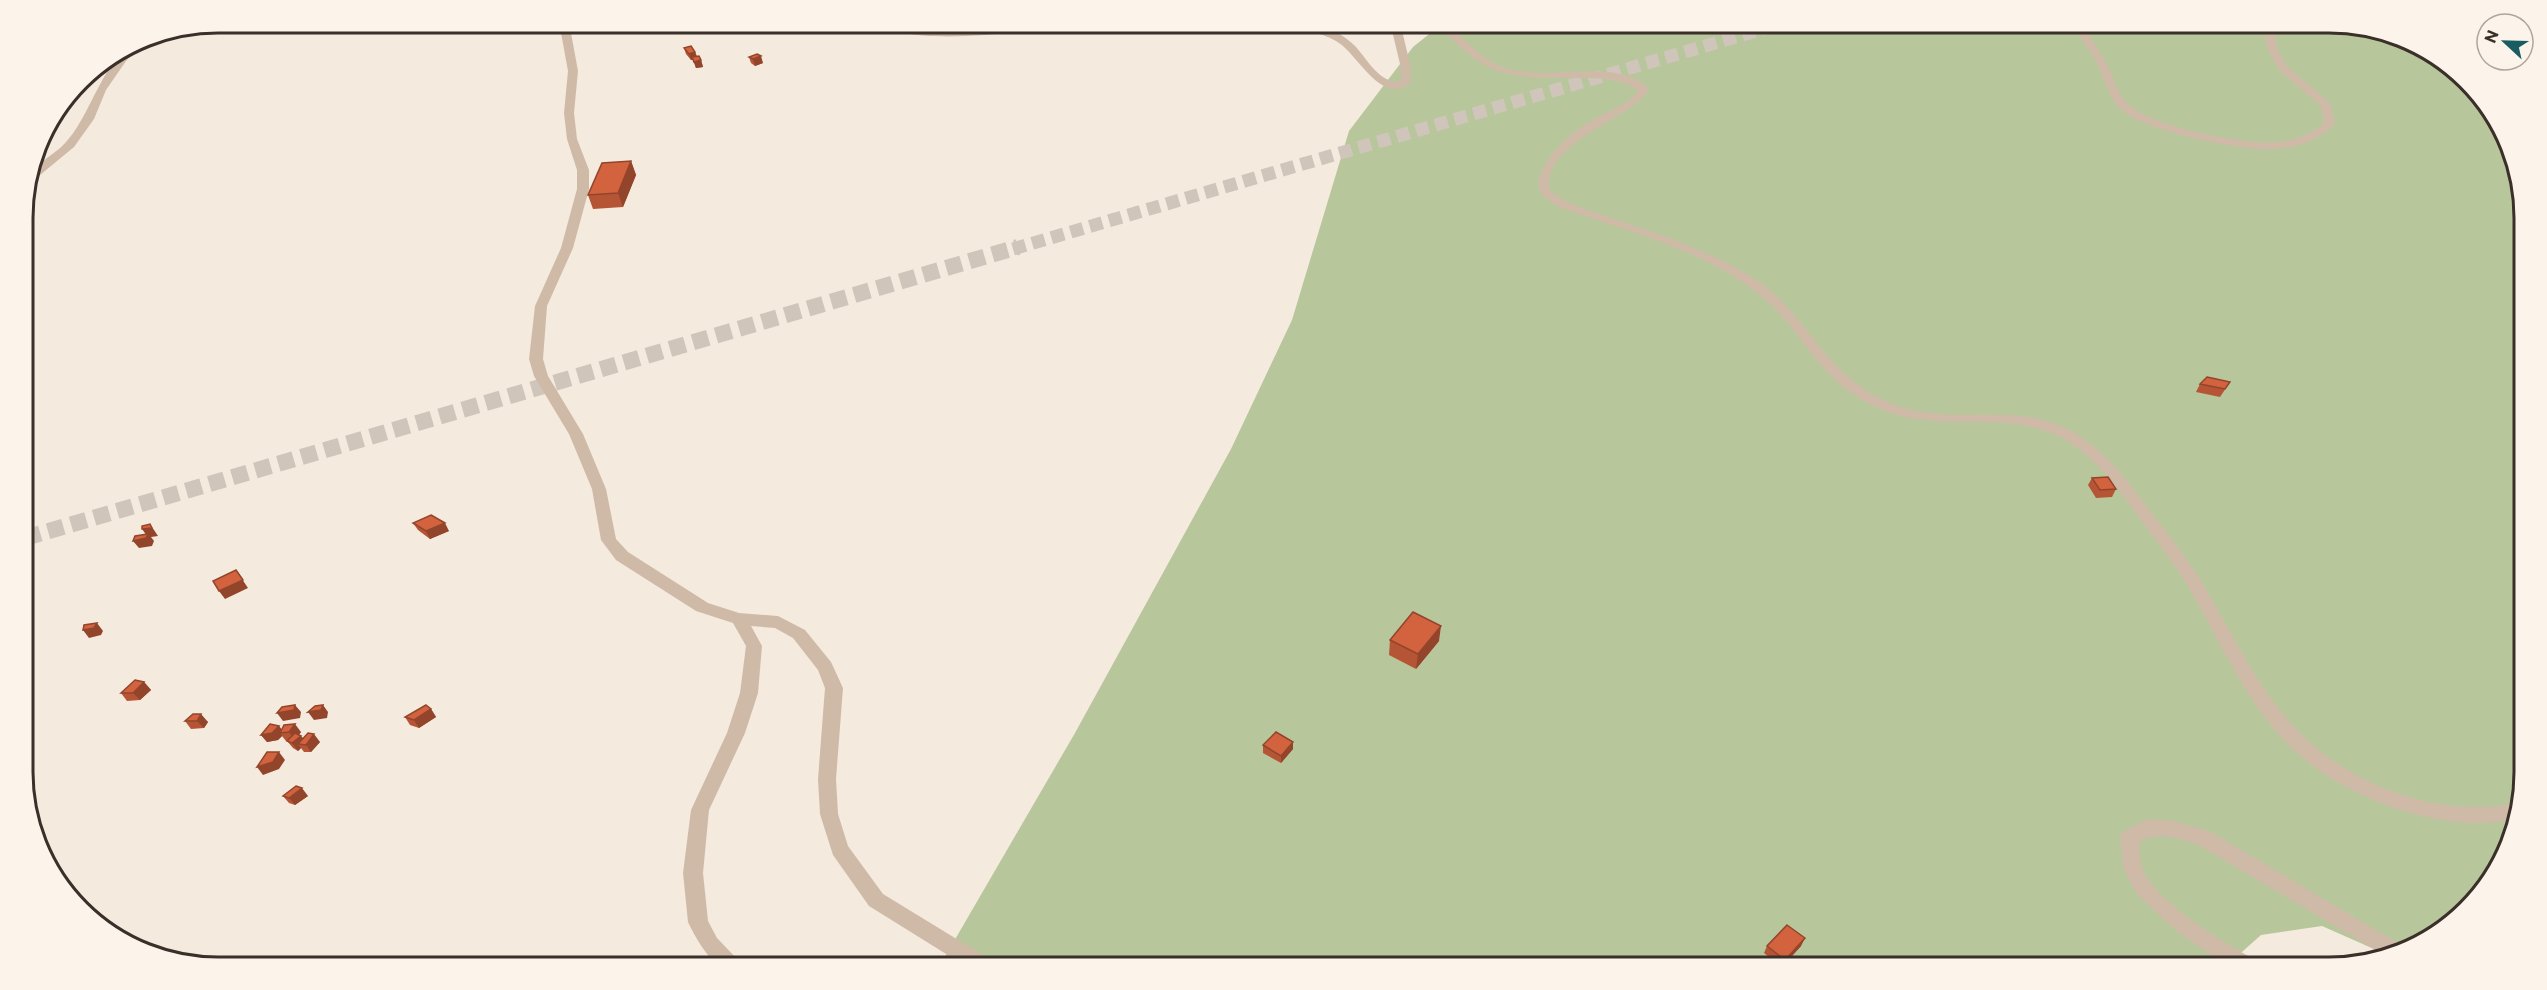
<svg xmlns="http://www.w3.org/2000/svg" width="2547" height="990" viewBox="0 0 2547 990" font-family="Commissioner,sans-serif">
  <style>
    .green { fill: #b8c69c }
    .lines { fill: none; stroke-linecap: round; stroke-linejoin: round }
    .motorway-tunnel-far1 { stroke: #d0c5ba; stroke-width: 13; stroke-dasharray: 13 7; stroke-linecap: butt }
    .motorway-tunnel { stroke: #d0c5ba; stroke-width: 16; stroke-dasharray: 16 8; stroke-linecap: butt }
    .minor { fill: #cfbaa8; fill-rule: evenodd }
    .wall { fill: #b55535 }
    .shaded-wall { fill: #93452b }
    .building { fill: #d2633e; stroke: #93452b; stroke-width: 1.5 }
    .rim { fill: none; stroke: #3b2f29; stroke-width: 3 }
  </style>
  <rect width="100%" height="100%" fill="#f5eade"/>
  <path class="green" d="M1443,23H2329L2392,33L2476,89L2505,132L2523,192L2524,772L2514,835L2484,891L2448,927L2392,957L2322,926L2261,935L2225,967H939L1075,733L1231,449L1292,320L1349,131L1413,47Z"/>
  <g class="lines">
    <path class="motorway-tunnel-far1" d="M1013,249L1787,22"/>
    <path class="motorway-tunnel" d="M25,538L1018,247"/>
    <path class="minor" d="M559,22H569L578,71L574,113L577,139L589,170V189L573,248L547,306L543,359L548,376L583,434L606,489L616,539L628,552L708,603L739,613L778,616L805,630L831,662L843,688L836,779L838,814L848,846L883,894L991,960L994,967H967L869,906L833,855L820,814L818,779L825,688L818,670L793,638L775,628L751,626L762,646L758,693L745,733L709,810L703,873L708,921L717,938L738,960L741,967H718C705,953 696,939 688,922L683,873L691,810L727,733L740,693L746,646L733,623L696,611L616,560L601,540L592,489L569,434L534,376L529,359L535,306L561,248L577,189V170L567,139L564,113L568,71Z
      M871,22C897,22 922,30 949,31C991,31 1032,22 1074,22C1065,28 1050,28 1039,29C996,35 908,45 871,22Z
      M1288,22C1311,22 1337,28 1354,45C1366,57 1377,80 1396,82L1401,80L1400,64L1390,22H1400L1410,64L1411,82C1381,108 1358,53 1336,41C1321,32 1302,31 1288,22Z
      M1436,22H1446C1463,39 1482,60 1505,68C1546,83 1616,55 1649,89C1632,120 1539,142 1550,191C1573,208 1602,214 1629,224C1671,238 1714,254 1752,277C1809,313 1821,374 1890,403C1962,433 2030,388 2099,451C2121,470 2137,494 2154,516C2172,539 2189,561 2204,586C2257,676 2282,746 2386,789C2428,806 2474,812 2518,803L2517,819C2475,828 2432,821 2392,807C2272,764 2249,695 2192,593C2177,567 2158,543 2140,519C2121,493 2102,466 2076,447C2021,405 1949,434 1888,412C1816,386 1808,332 1756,292C1701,249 1627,231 1562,208C1541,196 1531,191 1545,165C1557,144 1578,127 1600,116C1614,108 1630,104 1638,90C1620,78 1601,78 1580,78C1509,78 1486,79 1436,22Z
      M2070,22H2079C2089,36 2100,50 2107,65C2114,78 2118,95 2129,105C2150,126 2248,146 2279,142C2295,140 2313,134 2324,122L2321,106L2279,70L2268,50L2265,38L2273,22H2283L2275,38L2278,50L2287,66L2330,103L2335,123C2322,139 2299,147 2278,149C2245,152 2150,132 2124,112C2108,100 2105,77 2095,60C2088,47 2078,35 2070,22Z
      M149,36L126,61L106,90L94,119L74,147L34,180L29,181C34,162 54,156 66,142C93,114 106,45 149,36Z
      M2148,819L2173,821L2209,831L2408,949L2389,958L2197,844C2177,838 2158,831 2139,842C2140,851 2139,862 2143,870C2158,904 2224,943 2256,960L2259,967L2228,966L2179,933L2136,893L2124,870L2120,838L2122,832Z"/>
  </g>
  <path class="wall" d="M933,22H953L952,24Z
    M684,48L695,52L697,56L701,60L703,67L696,68L693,60H691L686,54Z
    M749,57L763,63L755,66L751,63Z
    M631,161L636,175L623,207L593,209L588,195Z
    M2230,382L2220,397L2196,392L2200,384Z
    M2092,478L2116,489L2112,497L2096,498L2088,485Z
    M413,523L449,531L430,539L418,530Z
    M1390,640L1439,641L1416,669L1389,655Z
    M144,682L151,690L140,700L127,701L121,693Z
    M431,709L436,717L419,728L410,725L405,717Z
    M193,714L208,722L204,728L191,729L185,721Z
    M279,726L282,730L301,732L299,735L303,738L320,742L311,752H304L301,748L298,751L293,748L287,741H286L282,736L278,740L267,742L261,735Z
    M1263,745L1293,749L1281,763L1263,753Z
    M283,796H308L295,805L289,803Z
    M1767,946H1801L1782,967L1764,953Z"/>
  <path class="shaded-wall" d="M695,52L697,58L691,60L689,54Z
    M761,56L763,63L755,66L753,59Z
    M701,60L703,67L696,68L694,62Z
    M631,161L636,175L623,207L618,193Z
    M445,523L449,531L430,539L426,531Z
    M150,524L158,536L151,537L154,541L152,546L139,548L133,541L147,536L142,529Z
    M236,570L248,588L225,599L219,591Z
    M97,623L103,631L101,635L89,638L83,630Z
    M1441,626L1439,641L1416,669L1418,654Z
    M144,682L151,690L140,700L133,693Z
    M295,705L301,712L300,718L283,721L277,713Z
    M323,705L328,712L327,718L314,720L308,712Z
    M431,709L436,717L419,728L414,720Z
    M201,714L208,722L204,728L197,721Z
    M295,724L301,732L294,740L289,732Z
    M279,726L284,733H280L282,736L278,740L267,742L261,735Z
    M314,734L320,742L311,752L306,745Z
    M301,736L307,743L298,744L301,748L298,751L292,743Z
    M1293,742V749L1281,763V756Z
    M279,752L285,760L279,769L263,775L257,767Z
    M302,788L308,796L295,805L289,798Z
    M1805,938L1801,946L1782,967L1785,960Z"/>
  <path class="building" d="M691,46L695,52L689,54L684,48Z
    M757,54L761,56L753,59L749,57Z
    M699,56L701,60L694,62L692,57Z
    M631,161L618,193L588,195L602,163Z
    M2207,377L2230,382L2225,389L2200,384Z
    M2108,477L2116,489L2100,490L2092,478Z
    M431,515L445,523L426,531L413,523Z
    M150,524L152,528L142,529V526Z
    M148,534L146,538L133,541L135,536Z
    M236,570L243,580L219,591L213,581Z
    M1413,612L1441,626L1418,654L1390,640Z
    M97,623L94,628L83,630L84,625Z
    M135,680L144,682L133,693H121Z
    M295,705L294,710L277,713L282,707Z
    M323,705L321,710L308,712L315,706Z
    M426,705L431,709L414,720L405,717Z
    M193,714H201L197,721H185Z
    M270,724L279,726L272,733L261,735Z
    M295,724L289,732L280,733L284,725Z
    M1276,732L1293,742L1281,756L1263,745Z
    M295,733L301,736L292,743L287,741Z
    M308,733L314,734L306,745L298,744Z
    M267,752H279L273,762L257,767Z
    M296,786L302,788L289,798L283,796Z
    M1787,925L1805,938L1785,960L1767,946Z"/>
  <path d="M0 0H2547V990H0ZM218 33H2329A185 185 0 0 1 2514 218V772A185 185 0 0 1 2329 957H218A185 185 0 0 1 33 772V218A185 185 0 0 1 218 33Z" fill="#fcf4eb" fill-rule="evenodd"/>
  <path class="rim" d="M218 33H2329A185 185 0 0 1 2514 218V772A185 185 0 0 1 2329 957H218A185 185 0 0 1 33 772V218A185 185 0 0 1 218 33Z"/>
  <g transform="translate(2505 42) rotate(292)"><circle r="28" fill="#fcf4eb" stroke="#afa59d" stroke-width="1.5"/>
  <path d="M0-4.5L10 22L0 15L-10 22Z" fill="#195d62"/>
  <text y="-9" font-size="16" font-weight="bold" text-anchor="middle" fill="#3b2f29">N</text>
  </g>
</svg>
